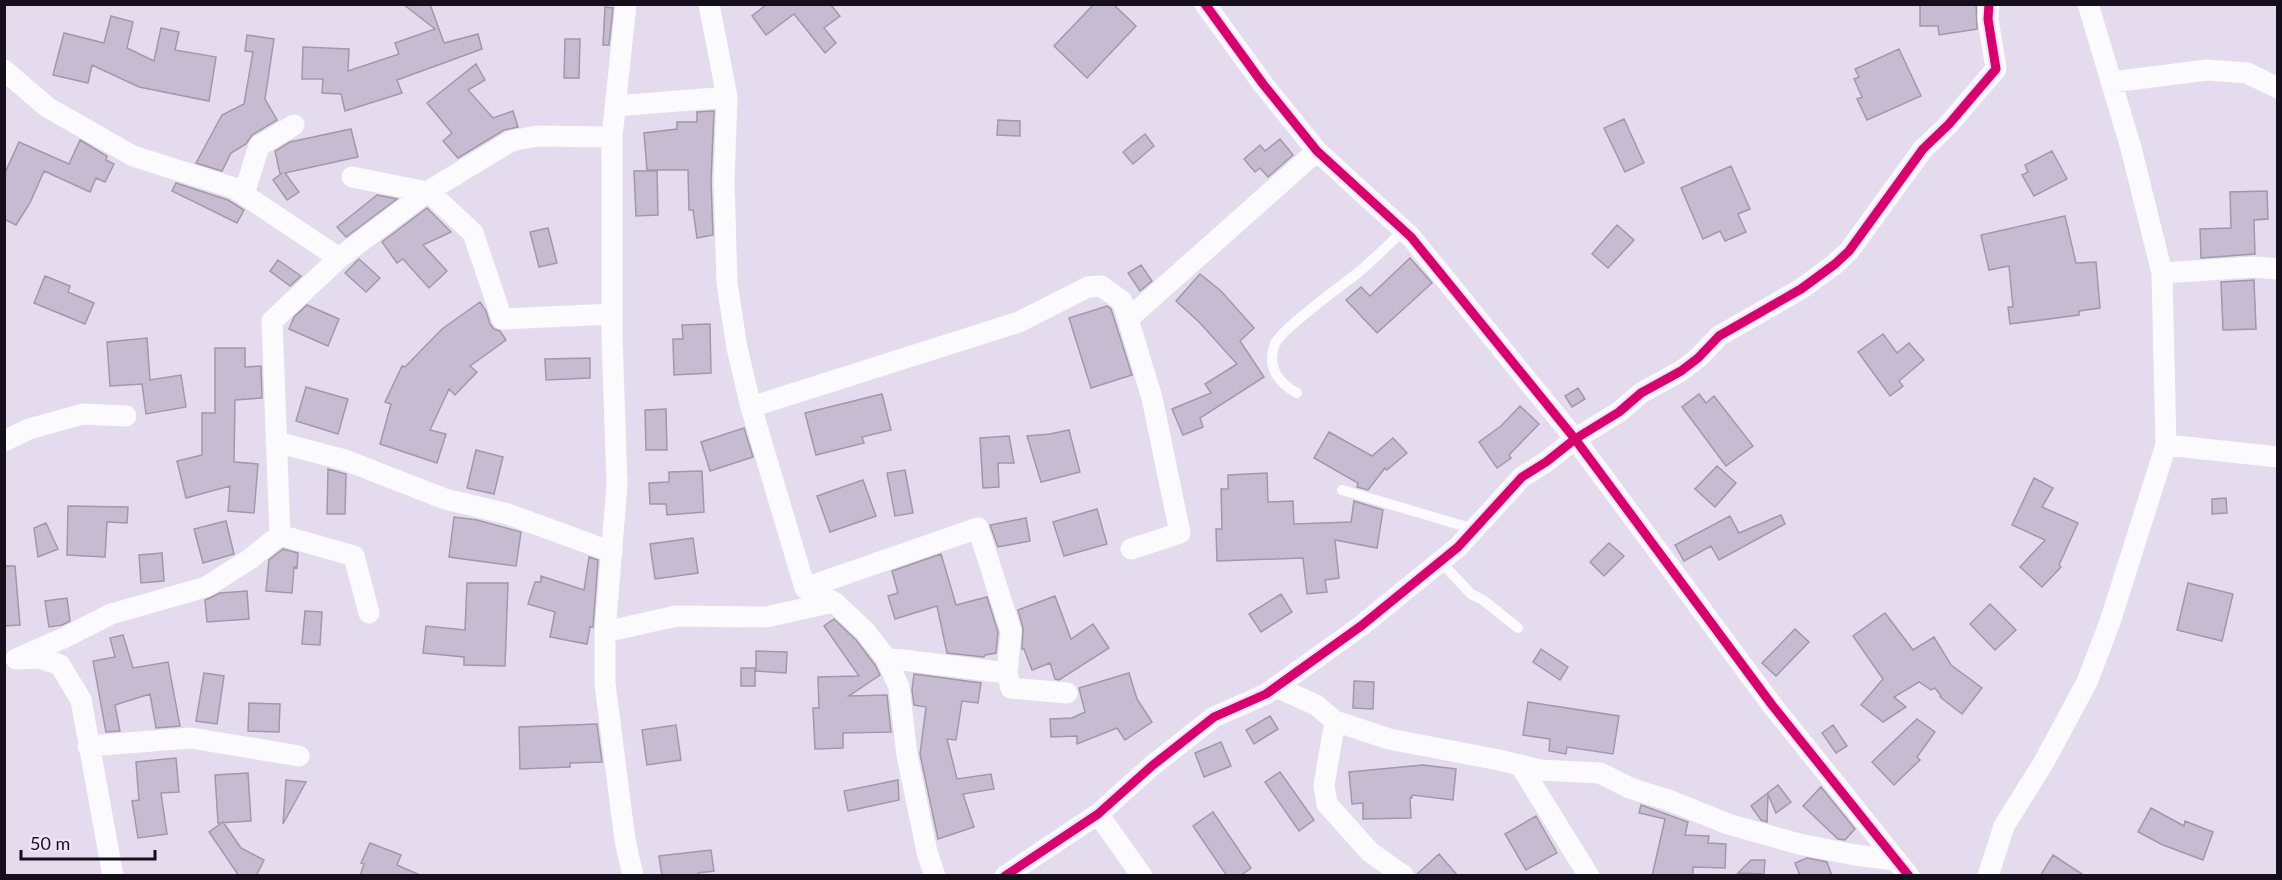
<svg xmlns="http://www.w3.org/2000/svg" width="2282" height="880" viewBox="0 0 2282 880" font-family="Lato,sans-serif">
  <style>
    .building { fill: #c7bbd1; stroke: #a099a8; stroke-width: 1.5 }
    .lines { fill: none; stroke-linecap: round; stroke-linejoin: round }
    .lane { stroke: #fbfafd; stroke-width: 10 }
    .street { stroke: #fbfafd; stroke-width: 21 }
    .cycleway-casing { stroke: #f0e2ff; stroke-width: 13 }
    .cycleway { stroke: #d6006c; stroke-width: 9 }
  </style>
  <rect width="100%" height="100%" fill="#e5dbef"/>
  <path class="building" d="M403,4H430L444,43L478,34L482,49L397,80L402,93L345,111L341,94L322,93L323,79H302L303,47L349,49L348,71L399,54L395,43L435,29Z
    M767,4H830L840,16L824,28L836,43L825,53L794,14L766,35L752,16Z
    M1094,4H1113L1136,26L1087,78L1054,46Z
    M1920,4H1976L1977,29L1939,35L1938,26H1920Z
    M605,7L613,8L609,45H603Z
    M111,16L133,22L127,48L154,61L161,28L179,32L175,50L216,57L209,101L139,87L92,65L88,83L53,75L64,33L104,43Z
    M247,35L274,39L265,99L277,120L252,135L246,144L231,153L222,171L196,163L222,115L244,104L253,52L245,51Z
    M565,39H580L579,78H564Z
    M1899,49L1921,96L1867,120L1857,99L1862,97L1854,79L1859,77L1855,69Z
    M476,64L485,80L468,90L493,118L513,111L518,127L504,130L458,158L443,141L452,133L427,103Z
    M714,111L711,181L713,235L697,238L693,210H689L688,170H647L644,133L677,129V122H697V112Z
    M1624,119L1644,163L1625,172L1604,128Z
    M998,120L1020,121V136L997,135Z
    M351,129L358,157L285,173L299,192L287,200L273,180L282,173L280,174L275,151L290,142Z
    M1145,134L1154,146L1133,164L1123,152Z
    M1280,139L1293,155L1268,177L1260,168L1255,172L1244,159L1260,145L1265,151Z
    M80,140L107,156L106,160L114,164L105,182L96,178L90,192L44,171L30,203L16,225L4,219V175L19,142L69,164Z
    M2052,151L2067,179L2034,196L2022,175L2028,172L2025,165Z
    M1731,166L1750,209L1738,214L1746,232L1725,241L1720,231L1703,239L1681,188Z
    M634,171H657L658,215L636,216Z
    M176,183L228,200L244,210L237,223L172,191Z
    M2267,191L2268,219L2254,220L2255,254L2201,258L2200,229L2231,228L2230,192Z
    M377,195L397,199L346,237L337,227Z
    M427,208L451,232L423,245L447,271L429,288L403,259L397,263L382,242Z
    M2065,216L2076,263L2096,262L2100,308L2079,311V315L2010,324L2008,307H2013L2009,266L1989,270L1981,235Z
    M1617,225L1634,240L1608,268L1592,254Z
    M548,228L557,263L539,267L530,232Z
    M1410,258L1432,283L1377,333L1346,300L1361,287L1370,296Z
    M359,259L380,278L366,292L345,273Z
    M278,260L301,276L290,286L270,271Z
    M1141,265L1152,281L1140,291L1128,273Z
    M1200,274L1221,291L1254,328L1240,341L1264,377L1200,418L1203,427L1183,435L1172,409L1211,393L1205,384L1237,364L1199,322L1176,301Z
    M45,276L70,286L68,292L94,303L85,324L34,303Z
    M2254,280L2256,329L2223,330L2221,282Z
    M480,302L486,311L490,324L494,329L500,331L506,340L470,366L477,372L455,395L449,389L430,430L446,434L437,463L380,444L391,404L385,402L402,366L405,367L442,329Z
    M307,305L339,319L328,346L289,329L294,317Z
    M1107,306L1111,309L1132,375L1091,388L1069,318Z
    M710,324L711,373L674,375L673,339H683L682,325Z
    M1883,334L1897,353L1909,343L1924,360L1899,381L1903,386L1890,396L1858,352Z
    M147,338L150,380L181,375L186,407L146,414L142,384L110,386L107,342Z
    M215,348H245V367L261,366L262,398L235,400L234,462L258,464L254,513L228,511L230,486L186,498L177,461L202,455V413H215Z
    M590,358V378L546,380L545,359Z
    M306,387L348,399L338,434L296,421Z
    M1578,388L1585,399L1572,407L1565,396Z
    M882,394L891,430L862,437L864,443L816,455L805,413Z
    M1699,394L1706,403L1714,396L1753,446L1726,466L1682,407Z
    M1520,406L1539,424L1509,455L1511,458L1497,468L1479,442L1501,426Z
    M666,409L667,450H646L645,410Z
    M744,428L753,457L710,471L701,442Z
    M1069,430L1080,472L1041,482L1027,436L1050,434Z
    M1329,432L1372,456L1393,438L1407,453L1387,470L1385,468L1368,490L1357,487L1358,483L1314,458Z
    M1009,436L1014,463H998L999,487L983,488L980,438Z
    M476,450L503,457L494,494L467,488Z
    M1717,466L1736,483L1715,507L1695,489Z
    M328,469L346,474L345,514H327Z
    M905,470L913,513L895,516L887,473Z
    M702,471L704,512L667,515L666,504H650L649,483L669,482V472Z
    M1267,473L1268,502L1293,501L1294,524L1351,522L1354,501L1383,510L1377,548L1335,540L1339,578L1325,580L1327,592L1307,594L1303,558L1217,561L1216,529H1222L1221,489H1228V475Z
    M2034,478L2053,488L2042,507L2078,523L2059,565L2061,567L2042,587L2020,567L2045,540L2012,525Z
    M863,480L876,516L830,532L817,496Z
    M2226,498L2227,513L2212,514V499Z
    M68,506L128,507L127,523L107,522L105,557L67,555Z
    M1097,509L1107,544L1064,556L1053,522Z
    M1781,515L1785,524L1719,560L1711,546L1684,561L1675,545L1730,516L1739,533Z
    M454,517L477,520L521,532L516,566L449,557Z
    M1026,518L1030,541L998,547L990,525Z
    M226,521L234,554L203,563L194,529Z
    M46,523L58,549L38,557L34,528Z
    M693,538L698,573L655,579L650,544Z
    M1609,543L1624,556L1604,576L1590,562Z
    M283,549L298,553L297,568L294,567L292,593L266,591L269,560Z
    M162,553L164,581L141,583L139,555Z
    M941,554L956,605L987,597L998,632L996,653L985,655L984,657L947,653L937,606L895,619L888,596L898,593L892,571Z
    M589,557L598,560L593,627H590L587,644L550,637L555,612L528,604L535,582H541V576L584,590Z
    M4,566H15L20,625L4,626Z
    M467,583H508L505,666L464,665V657L423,653L426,626L465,630Z
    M2188,583L2233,594L2222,641L2177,630Z
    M247,591L249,619L207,622L205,600L220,593Z
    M1281,594L1292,612L1261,632L1249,614Z
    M1055,596L1071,639L1093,624L1109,648L1059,680L1055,679L1050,663L1032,670L1024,649H1022L1023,628L1018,610Z
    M67,598L70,621L62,625L49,627L45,601Z
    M1990,604L2016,630L1995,650L1970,624Z
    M305,611L322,612L320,645L302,644Z
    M1885,613L1913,650L1934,637L1951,665L1982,688L1962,714L1940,697L1941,696L1935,688L1931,690L1919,682L1894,697L1906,707L1883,722L1861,705L1883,679L1853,636Z
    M834,619L856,640L875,665L880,675L849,696L887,695L891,732L843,733V748L815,749L813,708H819L818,677L859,676L824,626Z
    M1795,629L1809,642L1776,676L1762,663Z
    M123,635L133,668L168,662L180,726L156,728L150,694L115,705L120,731L106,732L93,661L115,657L110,638Z
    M1541,649L1568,667L1560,680L1533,662Z
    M756,651L787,652L786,673L756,671Z
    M741,668H755V686H741Z
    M204,673L224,676L217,724L196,721Z
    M1129,673L1137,699L1152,722L1125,740L1117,728L1077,744V736L1051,737L1050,719L1072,718L1085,712L1079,688Z
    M914,674L981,683L978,703L962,701L956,740L947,739L957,779L991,774L994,789L963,794L974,827L938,839L920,754L926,707L914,705L912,690Z
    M1354,681L1374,682L1373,709L1353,708Z
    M1528,702L1619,716L1613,754L1567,747L1566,754L1549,751L1550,739L1523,735Z
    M249,703L280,704L279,732L248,731Z
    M1270,716L1278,729L1254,744L1246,730Z
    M1917,719L1935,732L1917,757L1920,760L1894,785L1872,762Z
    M597,724L602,762L570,763V767L520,769L519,727Z
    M676,725L681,760L647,765L642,730Z
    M1833,725L1847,746L1836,753L1822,733Z
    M1221,742L1231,766L1204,777L1195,753Z
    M176,758L179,792L161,793L167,834L138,838L132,801L139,800L136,762Z
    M1423,765L1456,769L1453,800L1412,795V798H1410L1411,818L1363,819V803L1352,804L1349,772Z
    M1280,772L1314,820L1299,831L1265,782Z
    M248,773L251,821L218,823L215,775Z
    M286,780L306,782L283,824Z
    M898,780L899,800L848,811L844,791Z
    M1778,785L1791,802L1776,813L1768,794L1767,822L1761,820L1751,806Z
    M1821,787L1855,829L1845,840L1838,839L1803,806Z
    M1641,805L1688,822L1685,835L1709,836L1708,843L1726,844L1725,868L1693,867V876H1652L1665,819L1639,813Z
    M2151,808L2184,826L2185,821L2213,832L2203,860L2163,845L2138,832Z
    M1213,812L1251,868L1240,876H1227L1193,826Z
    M1536,816L1557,853L1526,870L1505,834Z
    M223,822L241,848L264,860L256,876H239L209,832Z
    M370,843L401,855L397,865L422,876H360L364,864L361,863Z
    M711,850L714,871L698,873L699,876H662L659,856Z
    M1439,854L1458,876H1416V875Z
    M2053,855L2085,876H2040Z
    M1807,858L1827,862L1832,876H1800L1795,863Z
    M1751,860H1765L1764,874L1738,873Z"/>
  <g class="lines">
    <path class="lane" d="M1297,393C1278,383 1266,366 1275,344C1281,329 1344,284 1360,271C1375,258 1389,244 1404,230
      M1342,490L1474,529
      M1440,561L1471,594L1483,600L1518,628"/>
    <path class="street" d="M626,4L612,137V337L617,485L605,632V684L625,840L633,876
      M709,4L727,97L724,181L727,283L737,348L751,407L805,588L834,602L865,631L886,658L899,687L907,755L927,852L935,876
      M1205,4L1263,84L1317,151L1411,237L1575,439L1772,705L1909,876
      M4,70L47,107L133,156L234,188L339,258
      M2112,82L2207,70L2247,73L2278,88
      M616,106L727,97
      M352,177L427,192
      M429,192L473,233L502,319L612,314
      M244,194L259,146L294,125
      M2162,273L2253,267L2278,269
      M1128,319L1317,151
      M751,407L1019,322L1088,287L1101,286L1122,301L1128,319L1152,398L1180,533L1131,549
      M4,441L29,429L83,414L126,416
      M276,442L345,460L445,499L508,514L612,552
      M2166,445L2278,457
      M280,535L354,556L369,613
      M805,588L978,528L1011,631L1007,673L1011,688L1067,693
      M605,632L676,616L766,617L834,602
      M886,658L1007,673
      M16,659L66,637L111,614L206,587L250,559L280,535L272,321L339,258L427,192L511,141L537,136L612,137
      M20,659L40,658L60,665L81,700L113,876
      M1276,687L1316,705L1335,721L1389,739L1499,760L1540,770L1600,773L1630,788L1671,801L1728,824L1799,844L1855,855L1895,860
      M1335,721L1324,785L1327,804L1370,852L1404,876
      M88,746L191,738L299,756
      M1520,765L1589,876
      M1098,814L1142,876
      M1005,876L1098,814L1153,765L1214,717L1266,694L1361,626L1458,547L1522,477L1546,462L1575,439L1619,412L1641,393L1681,371L1698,358L1719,336L1801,289L1835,264L1849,251L1923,149L1949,124L1996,69L1988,19L1989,4
      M1988,876L2004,826L2044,762L2087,682L2110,622L2166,445L2162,273L2131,148L2088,4"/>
    <g class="cycleway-casing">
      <path id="cycleway" d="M1205,4L1263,84L1317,151L1411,237L1575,439L1772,705L1909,876
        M1005,876L1098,814L1153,765L1214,717L1266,694L1361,626L1458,547L1522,477L1546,462L1575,439L1619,412L1641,393L1681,371L1698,358L1719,336L1801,289L1835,264L1849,251L1923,149L1949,124L1996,69L1988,19L1989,4"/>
    </g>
    <use href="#cycleway" class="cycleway"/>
  </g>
  <rect width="2282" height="880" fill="none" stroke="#150f1b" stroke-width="12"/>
  <path d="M21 850v9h134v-9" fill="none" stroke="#150f1b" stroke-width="3"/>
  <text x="30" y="850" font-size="18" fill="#150f1b" stroke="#f0e2ff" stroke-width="4.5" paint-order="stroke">50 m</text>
</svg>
